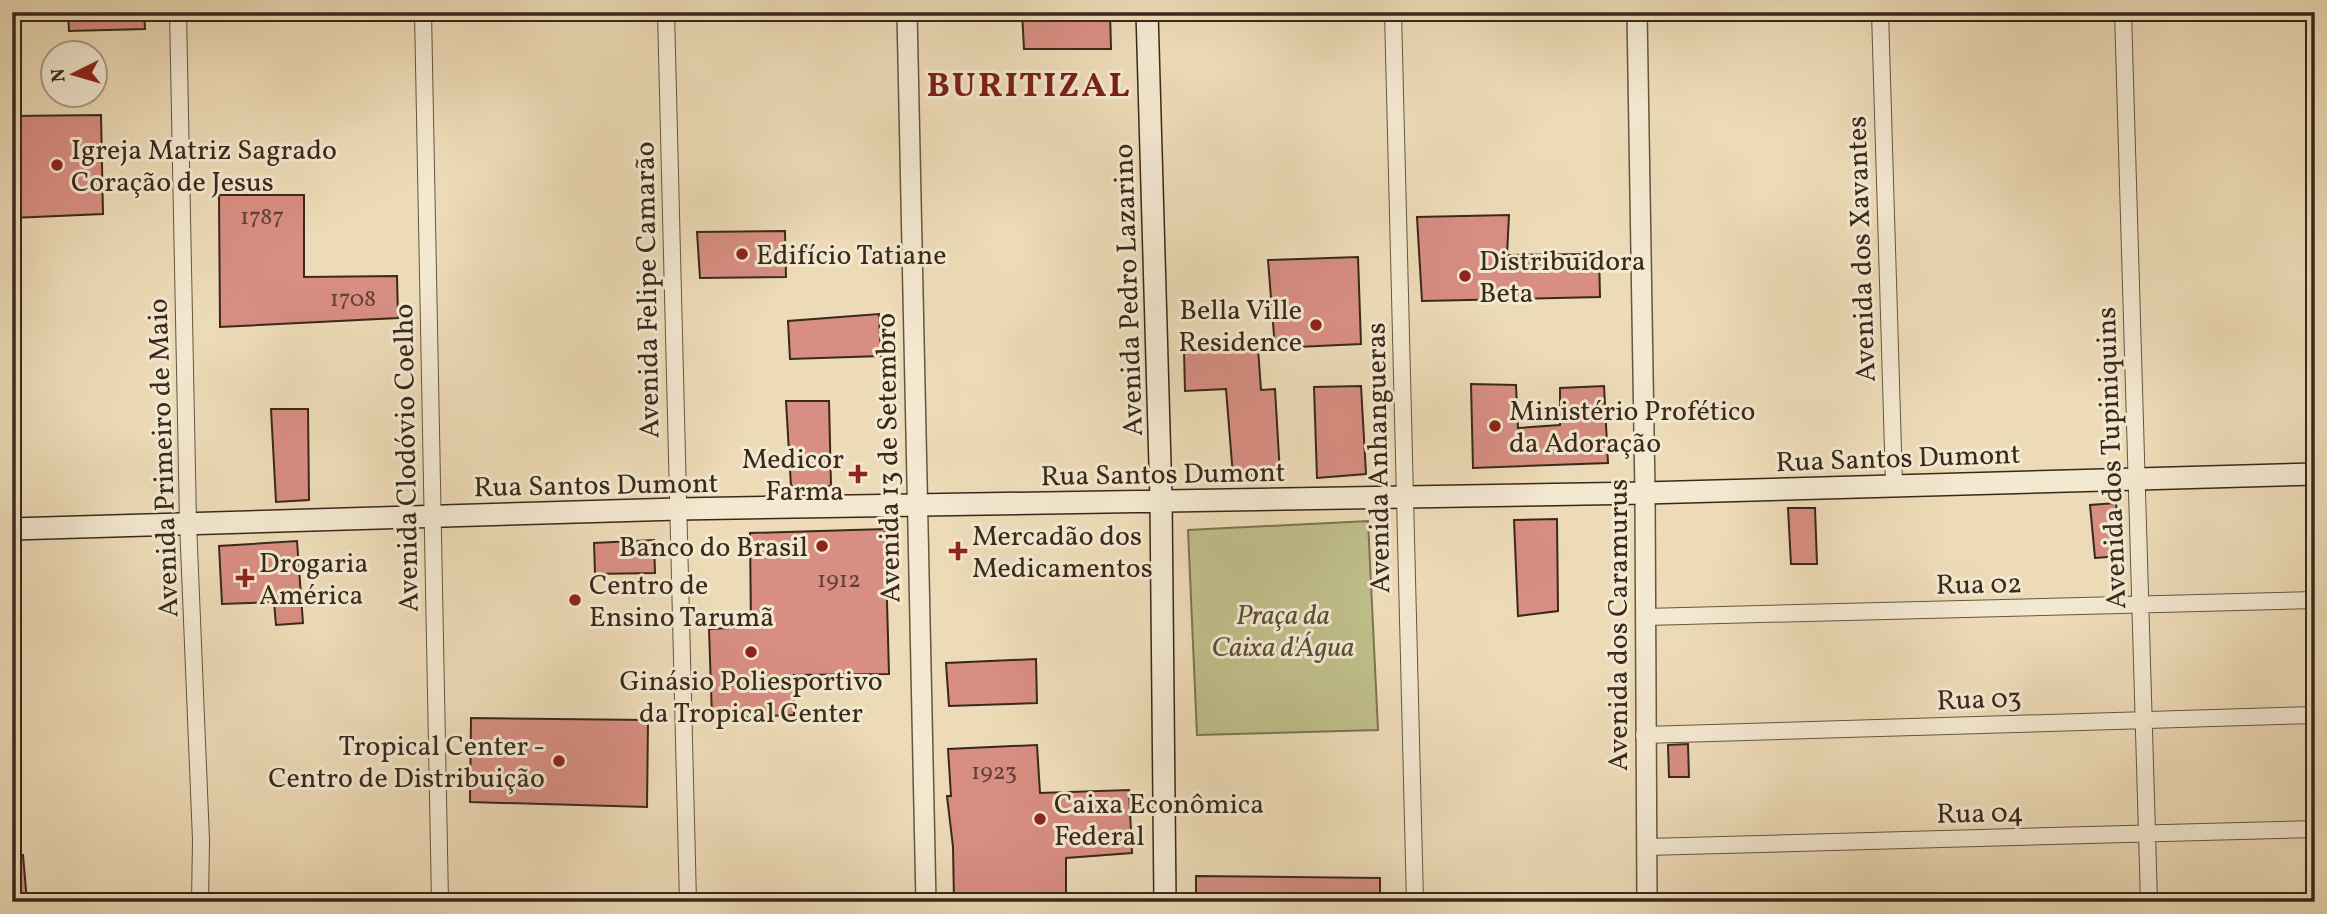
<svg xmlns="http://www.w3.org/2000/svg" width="2327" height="914" viewBox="0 0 2327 914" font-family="Vollkorn,serif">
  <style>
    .green { fill: #bfbe89; stroke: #7c7452; stroke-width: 2 }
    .building { fill: #d88e82; stroke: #38291b; stroke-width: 2 }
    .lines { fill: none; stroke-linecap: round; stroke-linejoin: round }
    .minor-casing { stroke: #655642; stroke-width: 18 }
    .tertiary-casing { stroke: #655642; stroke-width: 22 }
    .secondary-casing { stroke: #38291b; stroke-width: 24 }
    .minor { stroke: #f3e8d0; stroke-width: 16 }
    .tertiary { stroke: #f3e8d0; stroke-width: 19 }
    .secondary { stroke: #f3e8d0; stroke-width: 21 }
    .poi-dot { fill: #8f2418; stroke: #f3e8d0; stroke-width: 2.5 }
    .labels { text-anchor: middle; stroke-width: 6; stroke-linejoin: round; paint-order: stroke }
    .number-label { font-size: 24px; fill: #604235 }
    .poi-label { font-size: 28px; fill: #38291b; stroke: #f3e8d0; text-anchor: start }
    .street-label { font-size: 28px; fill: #38291b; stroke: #f3e8d0 }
    .park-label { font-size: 28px; font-style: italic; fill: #5a4e36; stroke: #f3e8d0 }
    .district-label { font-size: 35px; font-weight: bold; letter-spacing: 2px; fill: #7a1f14; stroke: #f3e8d0 }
  </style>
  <rect width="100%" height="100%" fill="#eddbb7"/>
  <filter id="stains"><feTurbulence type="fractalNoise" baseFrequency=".00286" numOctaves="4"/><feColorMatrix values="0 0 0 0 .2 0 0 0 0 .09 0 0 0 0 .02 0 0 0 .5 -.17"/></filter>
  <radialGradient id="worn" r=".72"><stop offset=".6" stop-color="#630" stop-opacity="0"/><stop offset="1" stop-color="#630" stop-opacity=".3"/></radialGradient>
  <path class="green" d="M1368,521L1378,730L1197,735L1188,530Z"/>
  <path class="building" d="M68,12H144L145,29L69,31Z
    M1022,12H1110L1111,49H1024Z
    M101,115L103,214L12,218V116Z
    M219,195H304V277L397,276L398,318L220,327Z
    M1509,215L1507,255L1599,254L1600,297L1422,301L1417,217Z
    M785,231L786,277L700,278L697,232Z
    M1358,257L1361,344L1275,348L1268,260Z
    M879,314L881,356L790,359L788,321Z
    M1258,348L1261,390L1275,389L1280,474L1233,476L1226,389L1185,391L1184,350Z
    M1471,384L1516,385L1518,428L1560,425V388L1604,386L1608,463L1473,468Z
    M1361,386L1366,474L1317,478L1314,387Z
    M786,401H829L831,486H791Z
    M271,409H308L309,500L276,502Z
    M2116,503L2121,556L2095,558L2090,505Z
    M1788,508H1815L1817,564H1791Z
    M1557,519L1558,611L1518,616L1514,520Z
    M885,529L889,674L794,675V715L712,718L709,629L751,627L750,533Z
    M654,540L655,573L595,574L594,543Z
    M297,541L303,623L276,625L274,602L222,604L219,546Z
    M1036,659L1037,703L949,706L946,663Z
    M471,718L648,720L647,807L470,802Z
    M1688,744L1689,777H1669L1668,745Z
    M1037,745L1040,793L1129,790L1132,853L1066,858V902H954L953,847L947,796H951L948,749Z
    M23,855L27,902H12V856Z
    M1196,876L1380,878V902H1196Z"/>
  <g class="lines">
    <g class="minor-casing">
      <path id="minor" d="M178,12L188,522L201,840L200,902
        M423,12L440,902
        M666,12L688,902
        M1393,12L1415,902
        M1880,12L1894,484
        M2123,12L2149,902
        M1645,617L2315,600
        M1644,735L2315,715
        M1646,847L2315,829"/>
    </g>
    <g class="tertiary-casing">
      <path id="tertiary" d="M907,12L926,902
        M1637,12L1645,493L1647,902"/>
    </g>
    <g class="secondary-casing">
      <path id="secondary" d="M1147,12L1161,500L1165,902
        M12,529L678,509L1645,493L2315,474"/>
    </g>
    <use href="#minor" class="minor"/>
    <use href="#tertiary" class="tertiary"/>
    <use href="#secondary" class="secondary"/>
  </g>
  <g class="poi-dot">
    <circle cx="57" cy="165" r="7"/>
    <circle cx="742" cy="254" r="7"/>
    <circle cx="1465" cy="276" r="7"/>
    <circle cx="1316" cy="325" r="7"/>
    <circle cx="1495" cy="426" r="7"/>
    <path d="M854.5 463.5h7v7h7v7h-7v7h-7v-7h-7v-7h7z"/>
    <circle cx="822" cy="546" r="7"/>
    <path d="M954.5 540.5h7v7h7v7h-7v7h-7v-7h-7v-7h7z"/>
    <path d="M241.5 567.5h7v7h7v7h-7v7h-7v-7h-7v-7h7z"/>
    <circle cx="575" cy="600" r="7"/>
    <circle cx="751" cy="652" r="7"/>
    <circle cx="559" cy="761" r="7"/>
    <circle cx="1040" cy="819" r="7"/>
  </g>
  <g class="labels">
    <g class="number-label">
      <text x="262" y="224">1787</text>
      <text x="353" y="306">1708</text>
      <text x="839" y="587">1912</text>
      <text x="994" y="779">1923</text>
    </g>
    <g class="poi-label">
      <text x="71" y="159">Igreja Matriz Sagrado<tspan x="71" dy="32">Coração de Jesus</tspan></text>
      <text x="756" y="264">Edifício Tatiane</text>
      <text x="1479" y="270">Distribuidora<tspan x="1479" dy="32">Beta</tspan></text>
      <text x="1302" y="319" text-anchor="end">Bella Ville<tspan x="1302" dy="32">Residence</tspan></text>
      <text x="1509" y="420">Ministério Profético<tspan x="1509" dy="32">da Adoração</tspan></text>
      <text x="844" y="468" text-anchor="end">Medicor<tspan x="844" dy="32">Farma</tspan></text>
      <text x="972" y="545">Mercadão dos<tspan x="972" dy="32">Medicamentos</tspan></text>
      <text x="808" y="556" text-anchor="end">Banco do Brasil</text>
      <text x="259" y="572">Drogaria<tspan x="259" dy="32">América</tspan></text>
      <text x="589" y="594">Centro de<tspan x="589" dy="32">Ensino Tarumã</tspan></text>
      <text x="751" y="690" text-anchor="middle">Ginásio Poliesportivo<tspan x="751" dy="32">da Tropical Center</tspan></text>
      <text x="545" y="755" text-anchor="end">Tropical Center -<tspan x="545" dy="32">Centro de Distribuição</tspan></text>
      <text x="1054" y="813">Caixa Econômica<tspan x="1054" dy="32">Federal</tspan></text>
    </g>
    <g class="street-label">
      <text transform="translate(1860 249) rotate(-92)" y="10">Avenida dos Xavantes</text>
      <text transform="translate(646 290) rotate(-91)" y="10">Avenida Felipe Camarão</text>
      <text transform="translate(1127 290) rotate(-92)" y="10">Avenida Pedro Lazarino</text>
      <text transform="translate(1898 457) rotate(-2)" y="10">Rua Santos Dumont</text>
      <text transform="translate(162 458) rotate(-92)" y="10">Avenida Primeiro de Maio</text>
      <text transform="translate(405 458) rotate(-91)" y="10">Avenida Clodóvio Coelho</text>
      <text transform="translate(887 458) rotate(-91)" y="10">Avenida 13 de Setembro</text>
      <text transform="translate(1377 458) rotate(-91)" y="10">Avenida Anhangueras</text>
      <text transform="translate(2110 458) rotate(-92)" y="10">Avenida dos Tupiniquins</text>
      <text transform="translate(1163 473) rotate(-1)" y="10">Rua Santos Dumont</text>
      <text transform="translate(596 484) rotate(-1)" y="10">Rua Santos Dumont</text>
      <text transform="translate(1979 583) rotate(-1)" y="10">Rua 02</text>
      <text transform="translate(1617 625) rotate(-90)" y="10">Avenida dos Caramurus</text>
      <text transform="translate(1979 698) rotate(-2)" y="10">Rua 03</text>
      <text transform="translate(1980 812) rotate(-1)" y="10">Rua 04</text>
    </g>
    <g class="park-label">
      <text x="1283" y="624">Praça da<tspan x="1283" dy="32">Caixa d'Água</tspan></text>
    </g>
    <g class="district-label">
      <text x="1029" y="96">BURITIZAL</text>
    </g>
  </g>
  <rect width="2327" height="914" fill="none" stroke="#eddbb7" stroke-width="42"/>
  <rect x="14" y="14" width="2299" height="886" fill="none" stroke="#38291b" stroke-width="3.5"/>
  <rect x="21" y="21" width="2285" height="872" fill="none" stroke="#38291b" stroke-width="2"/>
  <g transform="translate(74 74) rotate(265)"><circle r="33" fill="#f3e8d0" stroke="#a89c88" stroke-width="2"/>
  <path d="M0-5L12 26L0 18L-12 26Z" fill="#8f2418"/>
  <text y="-10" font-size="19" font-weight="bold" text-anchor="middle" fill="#38291b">N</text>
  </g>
  <rect width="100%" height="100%" filter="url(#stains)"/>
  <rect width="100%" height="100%" fill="url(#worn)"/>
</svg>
